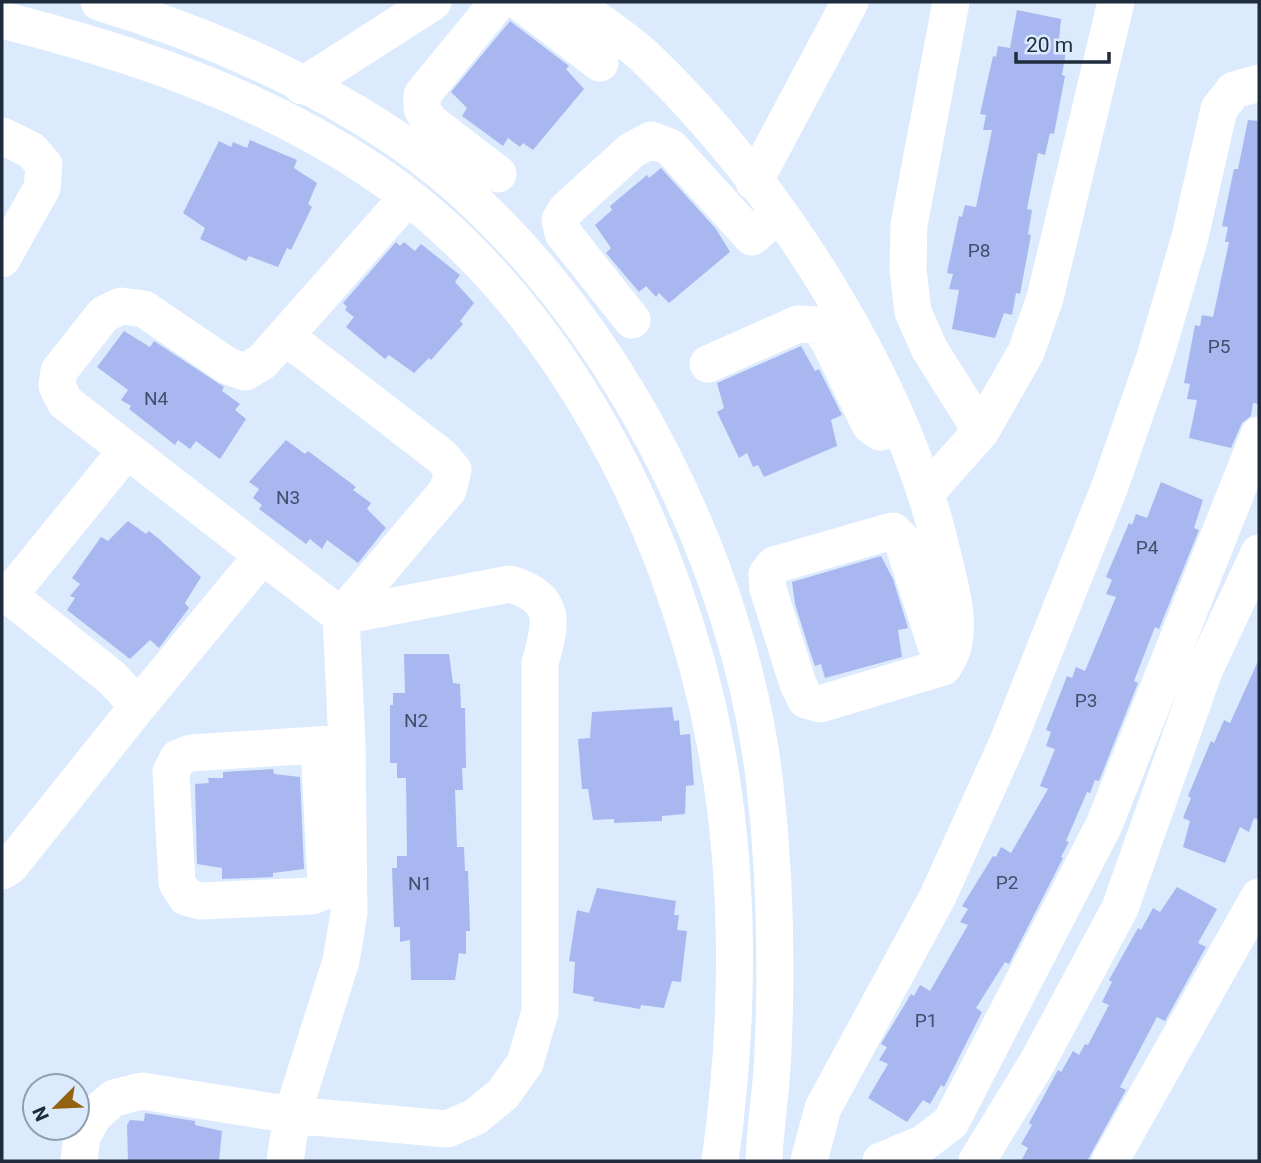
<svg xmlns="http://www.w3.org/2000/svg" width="1261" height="1163" viewBox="0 0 1261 1163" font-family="Roboto,sans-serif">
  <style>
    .building { fill: #a8b7ef }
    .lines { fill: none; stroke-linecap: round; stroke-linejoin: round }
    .minor { stroke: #fff; stroke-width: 37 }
    .labels { text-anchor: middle; stroke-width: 5; stroke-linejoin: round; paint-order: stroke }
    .number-label { font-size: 19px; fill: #404f6a }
  </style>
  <rect width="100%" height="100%" fill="#dbeafd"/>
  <path class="building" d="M1017,10L1061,19L1058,49L1066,51L1062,75L1065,76L1054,134L1050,133L1045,155L1038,153L1027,209L1032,210L1028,234L1031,235L1020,294L1016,293L1012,315L1004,313L995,338L952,329L959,290L949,289L953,274L947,273L959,216L962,217L965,205L976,207L992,130H983L986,115L980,114L993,56L996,57L998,46L1010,48Z
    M510,21L569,66L566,69L584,89L533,150L523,143L520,147L508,138L503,146L462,116L467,108L451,92Z
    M1248,120L1259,121V404L1253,403L1251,416L1242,423L1231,448L1189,438L1197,400L1187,399L1190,384L1184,383L1195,325L1200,326L1202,315L1213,317L1229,242H1225L1228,227L1222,226L1234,169H1238Z
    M250,140L297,160L294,168L317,183L308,204L312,207L291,250L287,248L278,267L249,256L246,261L200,239L205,228L183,213L219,141L231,147L233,142L247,148Z
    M661,168L716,229L730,252L669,303L659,293L656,297L646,286L639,292L606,253L611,248L595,225L612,210L610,206L647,175L649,178Z
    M396,242L400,246L404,242L415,251L421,244L460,275L455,282L474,303L460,321L463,324L431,360L429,358L414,373L389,355L385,359L346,327L354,317L345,310L347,307L343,303Z
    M124,331L150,347L154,341L224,387L222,391L240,404L235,410L246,419L220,459L196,441L190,449L178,440L175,445L129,409L131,406L121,400L128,390L97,367Z
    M801,346L815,371L819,369L842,415L831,420L837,446L764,477L758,465L753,467L747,453L739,458L717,412L724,408L717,383Z
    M286,440L305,454L308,451L356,487L353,490L371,503L367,509L386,528L358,563L327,540L322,549L310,539L306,544L259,509L262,505L253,498L259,489L249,482Z
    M1161,482L1203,500L1194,528L1199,530L1159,629L1155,627L1134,681L1138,683L1099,781L1095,780L1090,793L1087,792L1066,841L1069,842L1061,857L1063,858L1009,964L1005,962L976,1008L982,1012L944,1087L941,1085L930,1104L923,1100L907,1122L868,1098L888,1064L879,1060L887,1047L881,1044L911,994L914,996L920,985L930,991L968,925L960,922L968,909L962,906L993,856L996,857L1001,847L1011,853L1048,789L1040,786L1055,749L1046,746L1051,732L1046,730L1067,676L1072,678L1076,667L1085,671L1116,597L1106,594L1112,580L1106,577L1129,523L1132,525L1136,514L1147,518Z
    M128,521L146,534L149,531L159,539L201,577L185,603L189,608L159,648L150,640L130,659L67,610L75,598L70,596L80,584L72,578L101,537L108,541Z
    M881,556L893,579L908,628L898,630L902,657L825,678L821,664L815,666L810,652L795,604L792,582Z
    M404,654H449L453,683L460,684L461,708H465L466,768H462L463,790H455L457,847H464L465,871H468L470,931H466V954L459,953L455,980H411L410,940L400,942V927H394L392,868H397V856H407L406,778H397V763H390V705H393V693H405Z
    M1259,659V820L1254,818L1249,832L1240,827L1225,863L1183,847L1190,821L1183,818L1191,798L1188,796L1211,741L1214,743L1224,720L1230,723Z
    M672,707L674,721L679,720L680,735L690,734L694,785L686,786L685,814L662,816V821L614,823V819L593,820L588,789H582L578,739L590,738L592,712Z
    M273,769L274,774L300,777L304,869L273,873V877L222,879V868L197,864L195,784L209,783L208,778H223V772Z
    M1177,887L1217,909L1198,943L1206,947L1165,1021L1157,1017L1120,1087L1126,1090L1087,1161H1021L1028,1148L1021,1144L1032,1125L1029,1123L1058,1070L1061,1072L1073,1051L1079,1055L1085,1044L1088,1045L1109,1005L1102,1002L1112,982L1109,980L1138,928L1141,930L1153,908L1160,912Z
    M597,888L676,901L674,915H679L677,930L687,931L681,982L672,981L664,1008L641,1005L640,1009L593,1001L594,997L573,993L575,962L569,961L577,910L589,913Z
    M145,1113L195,1121V1125L222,1131L219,1161H128L127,1125L130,1120L144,1121Z"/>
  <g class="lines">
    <path class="minor" d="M99,2C218,38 358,100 453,182C620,326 740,567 765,785C775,873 777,963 773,1051C772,1088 765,1124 764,1161
      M498,2L422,95V109L429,121L498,174
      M520,2L600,63
      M572,2C596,20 622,36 644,56C777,182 904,381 944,560C952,594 966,637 943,667L820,704L806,700L798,684L768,589L767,574L774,565L885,533L893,531L902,540L943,667
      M951,2L909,225L908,270L913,312L930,350L981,431
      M2,20C132,53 258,95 371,170C558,294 676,531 716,747C741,882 739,1026 720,1161
      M302,86L433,2
      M2,136L31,150L44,165L42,188L2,259
      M754,182L850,2
      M632,320L563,233L560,220L566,210L632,150L651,140L670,147L752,237L779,214
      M285,336L442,457L453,470L448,490L341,616
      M708,364L798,324L817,325L828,339L870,425L880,432L900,428
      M927,492L981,431L1026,352L1045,298L1116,2
      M2,590L112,678L138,706L262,556
      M9,595L127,450
      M319,745L326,884L320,893L312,896L201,901L186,897L177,883L171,772L178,758L191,753L347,743
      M2,871L10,866L138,706
      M79,1161L82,1136L94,1115L114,1098L142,1091L292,1115L447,1129L475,1117L503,1094L525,1063L540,1012V663C552,622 557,598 510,584L341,616
      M285,1161L292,1115L341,961L349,913L347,743L341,616L65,402L57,386L59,371L104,314L121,306L144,309L228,366L245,372L262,362L406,199
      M809,1161L823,1108L937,898L1007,744L1110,486L1155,357L1190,237L1219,109L1234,90L1259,83
      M881,1161L924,1143L951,1122L1104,825L1259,435
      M977,1161L1037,1063L1120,908L1204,671L1259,553
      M1110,1161L1259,897"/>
  </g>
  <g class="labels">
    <g class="number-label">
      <text x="979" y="257">P8</text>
      <text x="1219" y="353">P5</text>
      <text x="156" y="405">N4</text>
      <text x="288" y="504">N3</text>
      <text x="1147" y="554">P4</text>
      <text x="1086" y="707">P3</text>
      <text x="416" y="727">N2</text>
      <text x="1007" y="889">P2</text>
      <text x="420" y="890">N1</text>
      <text x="926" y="1027">P1</text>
    </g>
  </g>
  <rect width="1261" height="1163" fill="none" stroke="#1e2c3d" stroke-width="7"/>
  <g transform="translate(56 1107) rotate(246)"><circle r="33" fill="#dbeafd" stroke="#8f9eb0" stroke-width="2"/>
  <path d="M0-5L12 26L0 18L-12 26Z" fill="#936211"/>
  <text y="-10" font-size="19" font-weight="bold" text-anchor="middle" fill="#1e2c3d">N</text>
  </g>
  <path d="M1016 52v10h93v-10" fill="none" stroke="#1e2c3d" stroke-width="3.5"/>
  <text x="1026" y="52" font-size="21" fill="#1e2c3d" stroke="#dbeafd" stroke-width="5" paint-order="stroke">20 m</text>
</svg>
